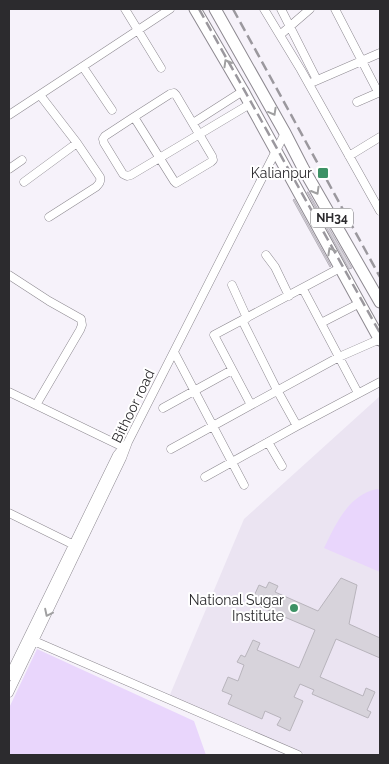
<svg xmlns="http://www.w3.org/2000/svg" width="389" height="764" viewBox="0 0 389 764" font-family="Raleway,sans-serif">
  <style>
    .built { fill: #ebe4f2 }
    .green { fill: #e9d6fc }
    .building { fill: #d7d3db; stroke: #b8b4bc }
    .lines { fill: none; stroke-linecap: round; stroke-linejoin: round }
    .minor-casing { stroke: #8d8990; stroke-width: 9 }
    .highway-casing { stroke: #8d8990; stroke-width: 13 }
    .minor { stroke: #fff; stroke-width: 8 }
    .highway { stroke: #fff; stroke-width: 11 }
    .rail { stroke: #9b989e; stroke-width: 2.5; stroke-dasharray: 10 5; stroke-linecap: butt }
    .oneway { stroke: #a0a0a1 }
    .poi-dot { fill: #3d9265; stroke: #fff; stroke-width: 2 }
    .labels { text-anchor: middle; stroke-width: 4; stroke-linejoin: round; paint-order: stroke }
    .shield { fill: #fff; stroke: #6b6b6d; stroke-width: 1 }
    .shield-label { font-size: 12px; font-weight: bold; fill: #2c2b2e }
    .poi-label { font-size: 14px; fill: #2c2b2e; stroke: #fff; text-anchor: end }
    .street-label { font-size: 14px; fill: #2c2b2e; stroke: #fff }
  </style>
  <rect width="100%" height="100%" fill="#f6f2fa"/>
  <path class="built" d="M380,396V755H307L169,697L244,519Z"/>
  <path class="green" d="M377,489L380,490V572L324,548C336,524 348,495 377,489Z
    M37,649L194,721L206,755H9V708Z"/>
  <path class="building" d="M307,192H308L352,268L349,269Z
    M294,199L331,266L330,267L293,200Z
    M341,578L357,585L349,624L380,638V658L336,639L320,677L363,696L366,688L375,692L367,710L371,712L368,718L312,694L314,690L300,684L294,697L303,701L290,731L277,725L281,718L265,711L262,719L228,704L232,695L222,691L228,677L238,681L244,665L237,662L241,655L245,657L253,640L260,643L257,650L299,668L315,630L247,601L250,594L254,596L259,585L266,588L269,582L278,586L275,592L318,611Z"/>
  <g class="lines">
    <g class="minor-casing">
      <path id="minor" d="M125,9L161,68
        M264,9L301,70L380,211
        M281,9L317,80
        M335,9L378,92
        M280,35L310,9
        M83,67L112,110
        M313,82L380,53
        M174,93L176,95L212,156L213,160L211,162L176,183L174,181L134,117L170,94Z
        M40,95L77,143L100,177C101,182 99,184 96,187L49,217
        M357,102L380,92
        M9,115L170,9
        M134,117L105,136L103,139L104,143L123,174L127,176L131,175L250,104
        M193,123L243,91
        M349,156L380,137
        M9,169L22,160
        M24,182L77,143
        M266,255L275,267L289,296
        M340,268L214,335L251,405L339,357L380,339
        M9,275L49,301L81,319L82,325L80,330L36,405L123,447
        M232,285L247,318
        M303,289L358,393
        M242,320L277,390L297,426
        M321,323L360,303
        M174,352L244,485
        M9,392L36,405
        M163,408L232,370
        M268,442L282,466
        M171,449L251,405
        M205,477L297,426L380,382
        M9,513L74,545
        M34,641L298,755
        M9,676L117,455L125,445
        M9,693L122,458L128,442L285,133"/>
    </g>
    <g class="highway-casing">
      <path id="highway" d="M195,9L243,91L380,340
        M215,9L285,133L303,168L380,302"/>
    </g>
    <use href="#minor" class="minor"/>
    <use href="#highway" class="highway"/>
    <path class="rail" d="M199,9L380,333
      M233,9L380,277"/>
  </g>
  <defs><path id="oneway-chevron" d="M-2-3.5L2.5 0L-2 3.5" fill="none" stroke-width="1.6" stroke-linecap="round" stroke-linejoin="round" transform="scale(1.25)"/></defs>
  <g class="oneway">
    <use href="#oneway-chevron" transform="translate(227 63) rotate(-120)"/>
    <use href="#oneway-chevron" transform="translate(273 112) rotate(61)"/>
    <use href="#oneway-chevron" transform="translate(316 191) rotate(60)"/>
    <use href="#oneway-chevron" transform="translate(331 251) rotate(-119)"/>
    <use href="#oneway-chevron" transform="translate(48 613) rotate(116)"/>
  </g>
  <g class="poi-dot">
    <rect x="317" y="167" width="12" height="12" rx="2.5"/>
    <circle cx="294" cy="608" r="5"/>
  </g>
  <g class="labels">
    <rect class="shield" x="311" y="208.5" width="42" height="19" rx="4"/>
    <g class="shield-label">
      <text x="332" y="222">NH34</text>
    </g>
    <g class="poi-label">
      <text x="312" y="178">Kalianpur</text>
      <text x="284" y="605">National Sugar<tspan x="284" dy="16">Institute</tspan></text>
    </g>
    <g class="street-label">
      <text transform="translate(133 406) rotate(-64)" y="5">Bithoor road</text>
    </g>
  </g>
  <rect width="389" height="764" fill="none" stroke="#2c2b2e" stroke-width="20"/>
</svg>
